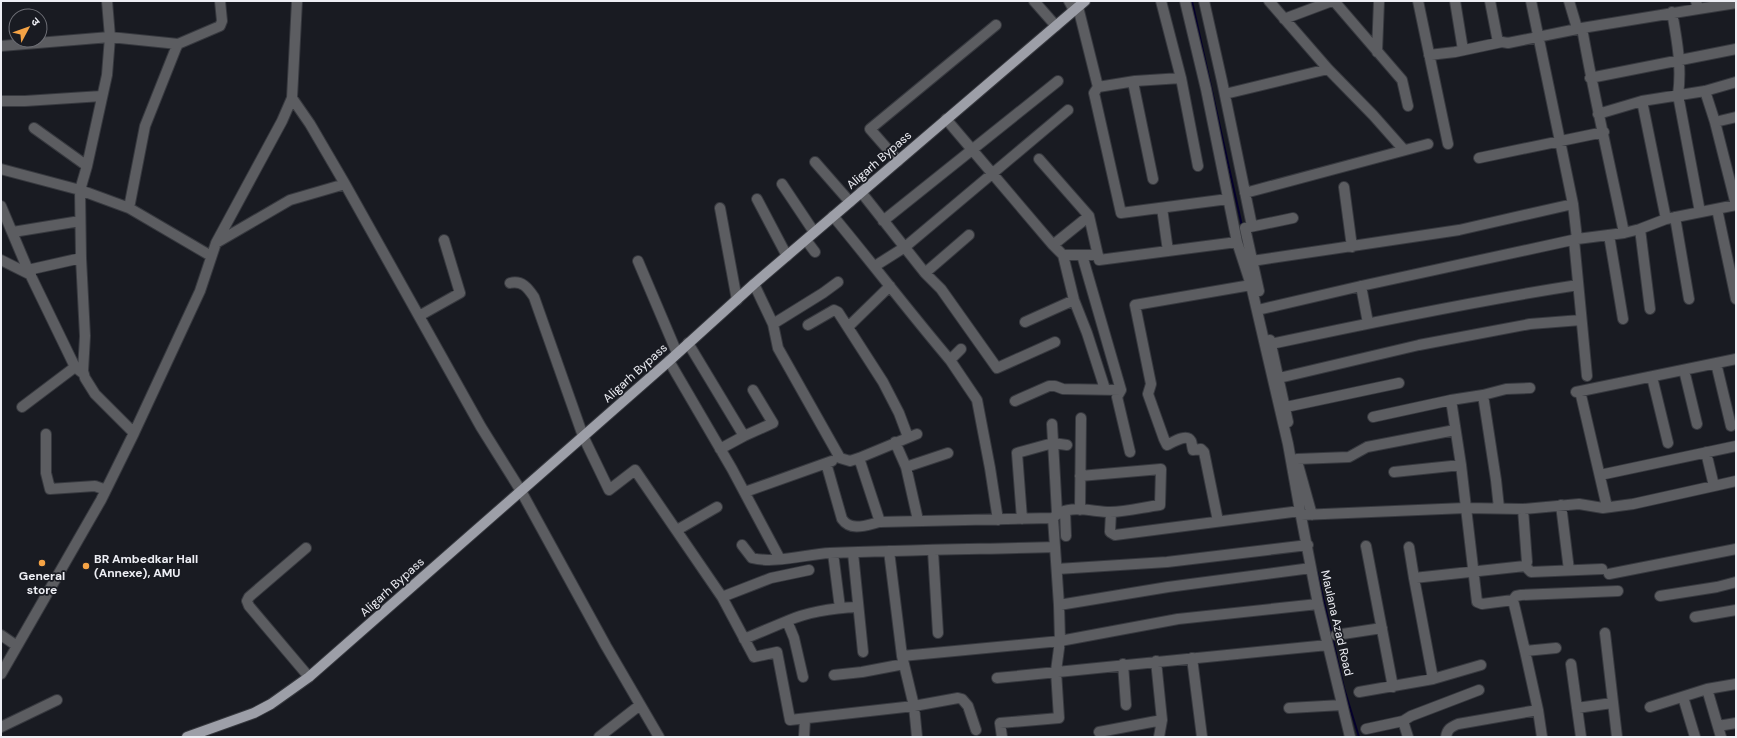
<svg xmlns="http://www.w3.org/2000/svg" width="1737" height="738" viewBox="0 0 1737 738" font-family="'DM Sans','Noto Sans Devanagari',sans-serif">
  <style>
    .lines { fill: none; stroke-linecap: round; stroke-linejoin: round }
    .stream { stroke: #05002c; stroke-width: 2 }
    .minor-casing { stroke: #37393f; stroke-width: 12 }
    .major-casing { stroke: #37393f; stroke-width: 12 }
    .minor { stroke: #5c5d61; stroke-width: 10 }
    .major { stroke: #9d9fa8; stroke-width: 10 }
    .poi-dot { fill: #f5a345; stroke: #191b22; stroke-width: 1.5 }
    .labels { text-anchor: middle; stroke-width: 3.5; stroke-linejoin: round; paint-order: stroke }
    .street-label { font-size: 12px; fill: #edeef4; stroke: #191b22 }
    .poi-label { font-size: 12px; font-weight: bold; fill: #edeef4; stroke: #191b22; text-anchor: start }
  </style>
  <rect width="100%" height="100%" fill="#191b22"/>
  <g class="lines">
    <path class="stream" d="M1192,1L1242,226
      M1317,571L1344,688L1359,737"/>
    <g class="minor-casing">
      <path id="minor" d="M107,1L110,37L107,75L87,166L80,190L81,258L85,336L83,371L85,378L95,394L134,433
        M1034,1L1056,26
        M1069,1L1074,10
        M1185,1L1206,89L1237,242L1251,285L1288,444L1300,511
        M1204,1L1222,81L1252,226
        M1269,1L1328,69L1373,115L1404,150
        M1334,1L1402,80L1408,106
        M1418,1L1448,144
        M1455,1L1463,50
        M1490,1L1498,42
        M1531,1L1573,204L1577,239
        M1569,1L1577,28
        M1078,7L1098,87L1094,93L1121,213L1228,199
        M1698,9L1736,3
        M1672,12C1677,40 1682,67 1678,95L1700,212
        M1284,19L1332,1
        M1582,28C1594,97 1610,164 1624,233
        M1,46L110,37L178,44
        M1377,52L1379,1
        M1429,55L1455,52L1502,42L1508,43L1582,28L1698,9L1696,1
        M1181,78L1198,166
        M1590,78L1736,49
        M1098,87L1135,81
        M1705,91L1715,122L1736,205
        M1225,94L1328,69
        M292,98L310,124L345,184L481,427L521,491L606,646L659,737
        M1,101H25L102,96
        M1642,101L1666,219
        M1598,114L1642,101L1705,91L1736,82
        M946,119L1053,245L1089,216L1099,260L1237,242
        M1715,122L1736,117
        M34,128L87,166
        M1479,158L1604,132
        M1039,159L1089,216
        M898,161L870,129L996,25
        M815,162L850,202
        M1,169L80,190L129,208L211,256
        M1153,179L1134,87L1135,81L1181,78L1161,1
        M782,184L814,232
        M1344,187L1352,247
        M861,192L925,273L941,289L997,368L1055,342
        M1245,193L1428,144
        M757,199L787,256
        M1,206L28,270L75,367L84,374
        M129,208L145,126L176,48L178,44L220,26L222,21L220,1
        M720,208L737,300
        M1162,208L1168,251
        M1717,209L1736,299
        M833,216C873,264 910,313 950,360
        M1675,217L1689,299
        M883,221L1058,81
        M1640,229L1650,309
        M13,232L80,221
        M1609,235L1623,319
        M806,240L815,252
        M1574,240L1587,376
        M216,243L290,200L345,184
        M1053,245L1063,255L1074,300L1087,333L1105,389
        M1063,255H1098
        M1082,255L1121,390L1117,397L1130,452
        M1,260L31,275
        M638,261L677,353
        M1252,261L1459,230L1573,204
        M875,266L905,247L1068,110
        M28,270L81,258
        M925,273L969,235
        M510,283C522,280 528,288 534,297L583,436L609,490L635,470L722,597L754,657L777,652L790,720L914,706L958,698L962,699L968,706L976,730
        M754,284L773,324L778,348L840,458L850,461L859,458L917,434
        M1361,286L1368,323
        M1259,291L1245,228L1293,218
        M1262,309L1361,286L1577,239L1624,233L1640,229L1666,219L1736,205
        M419,316L460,293L444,240
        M1025,322L1074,300
        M773,324L823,293L838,282
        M808,325L834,310L838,312L883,382L899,413L908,437
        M848,327L890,286
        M1270,340L1288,422
        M688,343L744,436
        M1271,344C1373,322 1475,301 1578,285
        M961,349L950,360L977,400L990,468L998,520
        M669,361L732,469L780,559
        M1716,363L1731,426
        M1684,370L1697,424
        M1652,377L1668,443
        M1279,378L1419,345L1530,324L1581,320
        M1580,391L1607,507
        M1576,392L1736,359
        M1483,395L1506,389L1530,388
        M1451,400L1483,395L1496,480L1499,508
        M1015,401L1049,386H1055L1063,389L1121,390
        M22,407L75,367
        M1286,407L1399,383
        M1373,417L1451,400L1461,465L1477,602L1482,604L1513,600L1516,596L1521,595L1618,591
        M1052,424L1057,513
        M46,434V473L50,489L95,486L106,490
        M895,442L906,467L918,520
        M720,449L744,436L773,423L753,390
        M1706,452L1714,486L1736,481
        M859,458L880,522
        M1297,459L1349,457L1367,447L1455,430
        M1297,461L1312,515
        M826,463L842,519C851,532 867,525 880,522L1053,518C1067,503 1092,512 1110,512C1127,512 1144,507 1160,505L1161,469L1080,476
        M906,467L948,453
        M1394,472L1461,465
        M1600,475L1736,446
        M745,492L832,461
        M1561,505L1569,570
        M1080,510L1081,418
        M1065,511L1066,536
        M1111,512L1110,532L1115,535L1300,511L1318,604L1350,737
        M1301,515L1465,508L1523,509L1579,504L1603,508L1633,504L1714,486
        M1022,519L1017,453L1053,443L1067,445
        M1218,521L1204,452L1201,449L1193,450C1192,447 1192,443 1191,441C1187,433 1173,442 1167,445L1164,439L1148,394L1151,384L1135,305L1251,285
        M677,530L717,507
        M742,545L752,558C775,564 807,554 830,553C905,550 980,549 1055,547L1053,518
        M1366,546L1393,687
        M1055,547L1059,605L1168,587L1311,568
        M1409,547L1414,578L1433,679
        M306,548L249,597L247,601L249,606L309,677
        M889,551L902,656L914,706L917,737
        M933,551L938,633
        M833,553L840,608
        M853,553L863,652
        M1525,566L1531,572L1602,569
        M1057,569L1167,562L1308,545
        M1609,574L1736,549
        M1414,578L1525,566L1527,562L1523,509
        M1660,596L1717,587L1736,582
        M722,597L771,578L809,570
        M1513,600L1525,651
        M1695,617L1736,610
        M787,621C810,611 833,608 858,607
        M1605,633L1617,737
        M1,635L17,646
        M1336,635L1382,628
        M744,639L787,621L794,638L803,677
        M902,656L1060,641L1178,619L1318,604
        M1192,658L1202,737
        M1123,664L1126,705
        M1571,664L1577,708
        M1,674L101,500L134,433L200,291L216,243L282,121L292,98L297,1
        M834,675L862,672L904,664
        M997,678L1328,645
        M1707,689L1721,737
        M1359,692L1433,679L1481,665
        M1683,697L1695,737
        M1650,707L1707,689L1736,684
        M1289,708L1342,705
        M1538,710L1525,651L1556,648
        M1403,721L1408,737
        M1718,726L1736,723
        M1,727L57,700
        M1366,729L1403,721L1411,716L1479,690
        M1099,732L1162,720L1156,661
        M599,737L640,705
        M804,737L805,719
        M1002,737L1000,723L1059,718L1056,671L1060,641L1059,605
        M1159,737L1162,720
        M1446,737C1447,729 1451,727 1458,724L1538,710L1542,737
        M1581,737L1577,708L1612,703"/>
    </g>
    <g class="major-casing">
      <path id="major" d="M187,737L254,713L271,704L309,677L669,361L754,284L1085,1"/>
    </g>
    <use href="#minor" class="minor"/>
    <use href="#major" class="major"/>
  </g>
  <g class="poi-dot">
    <circle cx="42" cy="563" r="4"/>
    <circle cx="86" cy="566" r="4"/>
  </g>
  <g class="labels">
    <g class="street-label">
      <text transform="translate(879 160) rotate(-41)" y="4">Aligarh Bypass</text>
      <text transform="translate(635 373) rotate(-42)" y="4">Aligarh Bypass</text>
      <text transform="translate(392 587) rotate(-42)" y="4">Aligarh Bypass</text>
      <text transform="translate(1337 623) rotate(77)" y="4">Maulana Azad Road</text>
    </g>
    <g class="poi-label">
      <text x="94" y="563">BR Ambedkar Hall<tspan x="94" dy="14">(Annexe), AMU</tspan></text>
      <text x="42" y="580" text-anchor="middle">General<tspan x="42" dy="14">store</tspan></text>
    </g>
  </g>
  <rect width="1737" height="738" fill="none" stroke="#edeef4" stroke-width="4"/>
  <g transform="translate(28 28) rotate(49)"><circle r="19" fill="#191b22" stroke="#6e6f76"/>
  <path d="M0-3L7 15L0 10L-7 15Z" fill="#f5a345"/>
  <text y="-6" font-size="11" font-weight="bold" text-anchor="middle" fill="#edeef4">उ</text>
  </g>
</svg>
